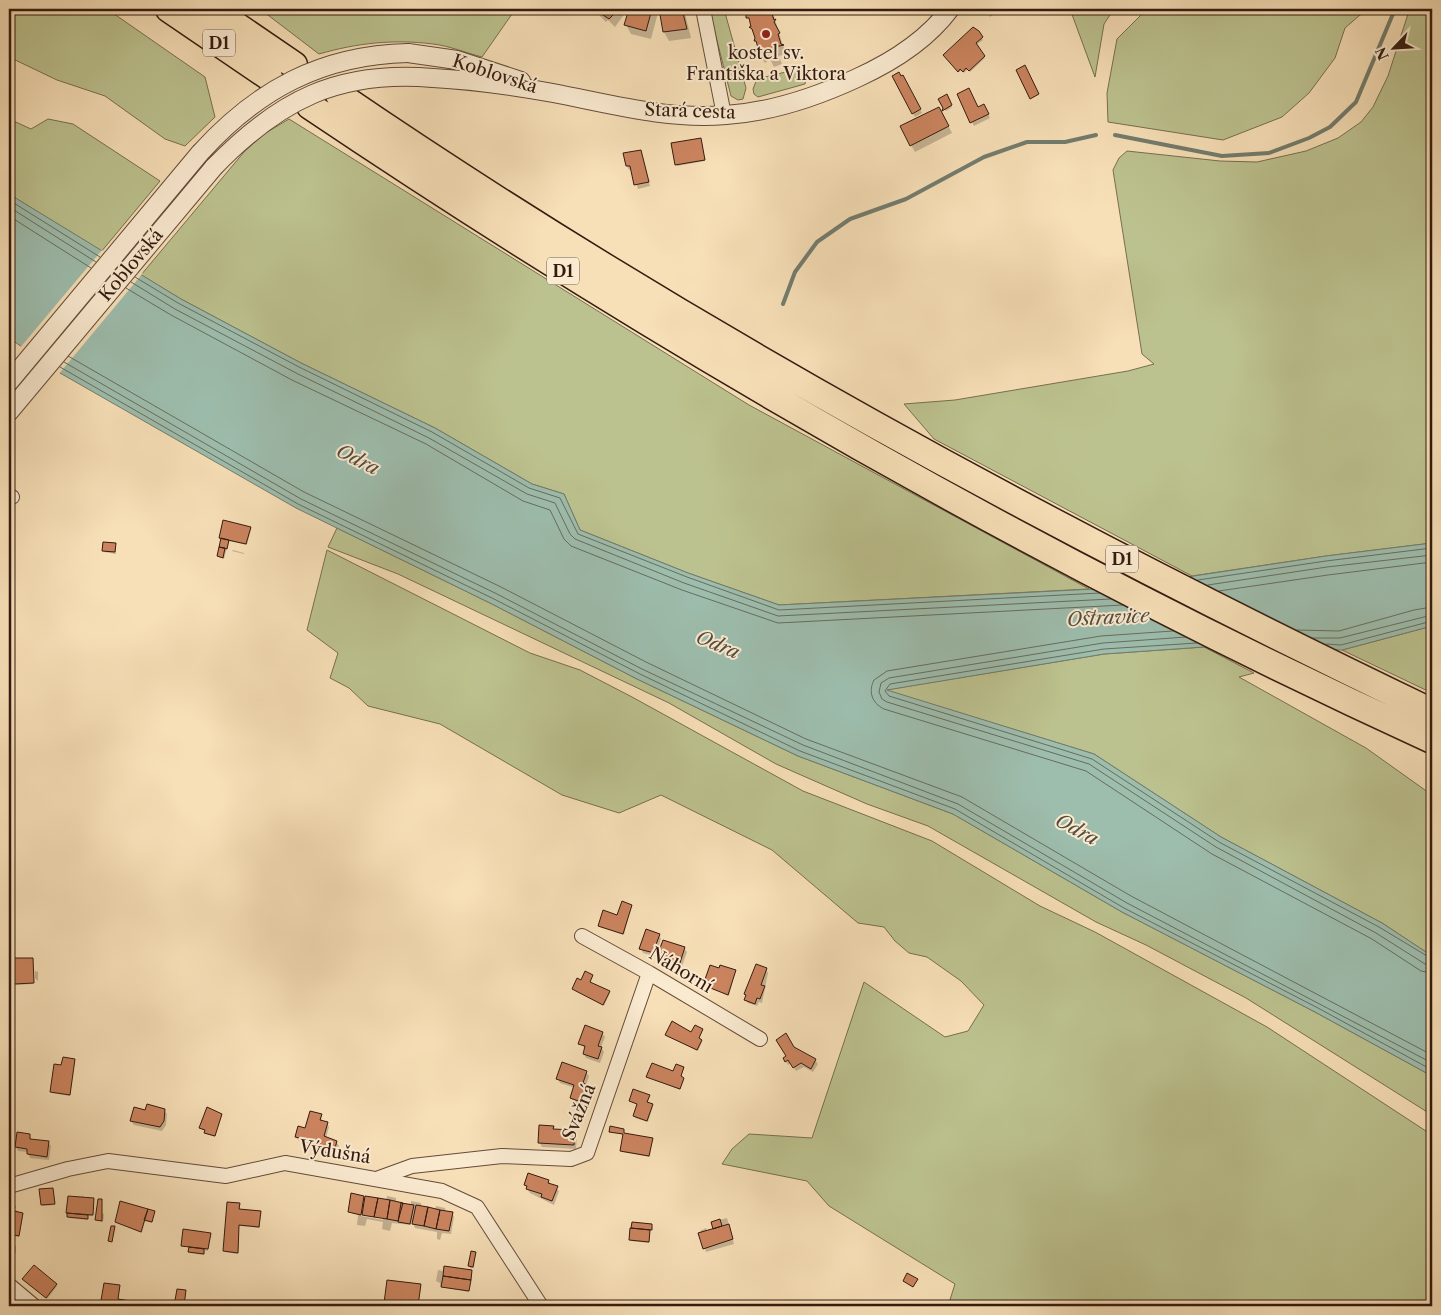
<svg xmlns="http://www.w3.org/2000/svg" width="1441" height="1315" viewBox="0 0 1441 1315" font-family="'Libre Caslon Text',serif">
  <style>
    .green { fill: #bcc28f; stroke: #786e50 }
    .water { fill: #9dbdad; stroke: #737c6e }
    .pier { fill: #f7dfb7 }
    .shadow { fill: #0003; fill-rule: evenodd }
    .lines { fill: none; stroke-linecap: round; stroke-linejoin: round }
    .shore { stroke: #686c5e; stroke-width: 1 }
    .stream { stroke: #737c6e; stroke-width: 4 }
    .building { fill: #cb845f; stroke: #331b10 }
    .minor-casing { stroke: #644c3a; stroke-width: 16 }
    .tertiary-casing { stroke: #644c3a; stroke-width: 20 }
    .motorway-casing { stroke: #331b10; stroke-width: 29 }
    .minor { stroke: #faead0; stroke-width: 14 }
    .tertiary { stroke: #faead0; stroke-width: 18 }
    .motorway { stroke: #f7dfb7; stroke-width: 26 }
    .tertiary-bridge-casing { stroke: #644c3a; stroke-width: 20; stroke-linecap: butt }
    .tertiary-bridge { stroke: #faead0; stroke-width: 18 }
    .poi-dot { fill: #8f2418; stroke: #faead0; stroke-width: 2 }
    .labels { text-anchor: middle; stroke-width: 4; stroke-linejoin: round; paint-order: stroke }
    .shield { fill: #faead0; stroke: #6f594a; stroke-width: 1 }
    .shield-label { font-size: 16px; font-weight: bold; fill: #331b10 }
    .poi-label { font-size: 18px; fill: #331b10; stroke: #faead0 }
    .street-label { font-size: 18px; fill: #331b10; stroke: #faead0 }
    .water-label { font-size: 19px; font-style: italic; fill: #534c3f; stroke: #faead0 }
  </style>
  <rect width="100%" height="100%" fill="#f7dfb7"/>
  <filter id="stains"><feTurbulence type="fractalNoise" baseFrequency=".004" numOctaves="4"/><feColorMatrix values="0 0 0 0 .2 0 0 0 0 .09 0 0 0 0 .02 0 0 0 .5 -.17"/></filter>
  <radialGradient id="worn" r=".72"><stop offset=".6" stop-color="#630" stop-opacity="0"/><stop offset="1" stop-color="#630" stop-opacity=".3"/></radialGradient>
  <path class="green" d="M9,9H107L205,77L215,117L185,146L165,139L105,96L57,80L9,57Z
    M260,9H492L512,14L482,57C466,53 450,46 433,44C394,39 357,43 319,54Z
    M709,9H724L746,88L743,99L738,100L731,96Z
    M1070,9H1114L1104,24L1095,77Z
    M1147,9H1374L1360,15L1345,28L1335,58L1309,93L1282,117L1223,140L1108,122L1107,93L1117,39Z
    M1396,9H1432V543L1326,556L1192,576L934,439L904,404L955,400L1128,371L1154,364L1142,354L1113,170L1119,158L1127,151L1220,161L1257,162L1306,151L1338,138L1361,122L1373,107L1388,76L1408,14Z
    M794,70L807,75L805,84L758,97L754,94L753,89L757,79Z
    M9,119L31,129L48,119L73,124L160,181L101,252L9,194Z
    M289,119L749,405L1089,589L779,605L688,573L580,530L564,494L532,484L435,428L301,363L181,299L141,275L244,152L264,134Z
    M337,528L492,604L637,679L798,756L953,814L1122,912L1315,1012L1432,1076V1115L1246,998L1146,945L1096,922L928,826L867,804L776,764L669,703L398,574L328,547Z
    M327,550L530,653L580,670L632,697L803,791L932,841L1040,906L1095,932L1267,1027L1432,1135V1306H948L955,1284L829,1206L807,1181L722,1164L732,1149L749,1134L812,1138L864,982L945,1037L968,1031L984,1005L961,981L927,957L909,953L895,941L884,927L858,923L772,850L661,795L619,813L562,795L440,724L368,706L349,688L330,678L338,653L307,630Z
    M1432,626V693L1342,650Z
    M1204,647L1254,673L1239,677L1366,748L1432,795V956L1382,923L1221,837L1094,754L885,690L1104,654Z"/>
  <path class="water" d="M9,194L181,299L301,363L435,428L532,484L564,494L580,530L688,573L779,605L1115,588L1326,556L1432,543V626L1342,650L1204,647L1104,654L887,690L1094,754L1221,837L1382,923L1432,956V1076L1315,1012L1122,912L953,814L798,756L637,679L492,604L296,508L60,373L9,338Z"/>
  <path class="pier" d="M102,250L143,273L58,375L19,349Z"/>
  <path class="shadow" d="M593,9H628L615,27L608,20L606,22Z
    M630,9H659L651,39L631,34L626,25Z
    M660,9H684L691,38L669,41L664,32Z
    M744,9H772L783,46L791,57L786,54L779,56L782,64L774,67L770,59L765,63L760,55L748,12Z
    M984,9H1001L990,17Z
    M978,32L983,40L976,45L985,58L970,72L968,69L964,73L962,70L959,72L945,57Z
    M894,77H902L922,113L915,117Z
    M958,94L978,109L986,110L990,118L974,126Z
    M946,96L952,107L946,111L940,99Z
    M943,115L952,133L915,152L911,145Z
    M701,141L705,161L677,166L676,164Z
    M641,151L650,186L638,189L632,169L629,170L627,166Z
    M224,522L251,529L247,545L229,541L224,559L218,556Z
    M115,544L116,554L104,552V551Z
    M233,550L244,553V554L232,551Z
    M631,906L624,935L600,927L599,926L618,917Z
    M659,935L661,939L658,949L684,948L687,952L681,969L660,962L658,957L643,953L641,949Z
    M32,959L33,984L16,985L15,983Z
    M766,969L768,973L762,1003L759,1002L757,1006L748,1003L745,999Z
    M35,971L38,972V981L35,978Z
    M735,971L729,996L705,985Z
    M592,976L590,983L610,993L604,1006L573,989Z
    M702,1030L699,1039L702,1042L698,1051L666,1035L692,1033Z
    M602,1033L605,1037L601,1047L604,1052L600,1063L586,1058L584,1054L586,1049L580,1044Z
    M793,1048L815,1060L818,1064L813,1072L804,1067L796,1071L791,1063L788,1065L784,1058Z
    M74,1060L70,1096L52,1093L63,1067Z
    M683,1068L681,1078L684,1080L680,1090L648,1077L674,1073Z
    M586,1072L589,1076L586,1086L592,1091L586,1107L574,1102L571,1098L575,1088L560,1083L558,1079Z
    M649,1096L648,1103L653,1106L648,1122L635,1118L638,1105L630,1101Z
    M164,1110L167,1114L166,1125L162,1131L134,1125L131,1121L146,1111Z
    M221,1115L215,1137L206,1134V1131L201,1129L200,1128Z
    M321,1115L322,1122L327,1123L329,1127L326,1138L336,1142L339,1146L335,1158L322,1154L320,1150L321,1146L299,1141L296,1137Z
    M552,1127L554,1131L575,1132L577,1136L576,1149L542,1147L540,1143Z
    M624,1130V1134L652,1139L650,1157L622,1152L624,1135L610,1132Z
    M29,1135L32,1140L48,1142L51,1146L49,1160L30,1158L28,1152L18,1151L16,1147Z
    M548,1181L559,1191L554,1205L530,1193L525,1185Z
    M53,1189L55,1205L43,1206L42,1205Z
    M82,1195L85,1199L94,1201L93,1216H88V1220L69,1218V1197L82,1199Z
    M387,1196L396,1198V1203L411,1205V1201L421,1203V1207L435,1210L436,1206L445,1208L446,1212L452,1213L454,1217L451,1234L442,1233L440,1240L437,1239V1232L415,1228L412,1221L411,1225L392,1223L390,1231L382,1229L383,1222L367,1219L365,1226L357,1225L358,1215L349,1212L363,1197L366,1201H386ZM361,1213L383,1217V1220L361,1216Z
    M102,1200L101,1213L104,1214L103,1222L97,1220Z
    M239,1204V1210L260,1212V1228L239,1226L238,1254L225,1252Z
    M10,1206L23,1215L19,1237L9,1235Z
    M154,1212L152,1223L145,1221L142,1233L116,1222Z
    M727,1218L734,1244L706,1252L700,1231L706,1228L708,1232L714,1230L712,1222Z
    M633,1223L651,1225L649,1243L631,1241Z
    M210,1234L208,1251L205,1250L204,1255L190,1253V1248L182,1245Z
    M9,1245L16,1246V1253L9,1252Z
    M475,1253L474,1268H470V1266Z
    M443,1268L471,1271L469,1292L441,1287L440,1283L436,1281L438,1270L443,1271Z
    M25,1281L56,1285L57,1286L47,1299Z
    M105,1284L119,1286L118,1300L130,1302V1306H101Z
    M420,1285L418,1306L385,1303Z"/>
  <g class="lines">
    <path class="shore" d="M9,200L100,257
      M9,207L96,262
      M9,216L91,268
      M135,277L178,303L299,367L432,432L529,488L560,498L578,534L687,577L779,610L1100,593
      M131,282L175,309L296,373L429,438L527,494L555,503L570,534L575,539L684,583L778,616L1111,599
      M126,288L171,315L292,380L426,444L523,501L550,510L564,539L571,546L682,590L778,623L1123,605
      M68,356L304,492L501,587L646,662L806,739L962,797L1131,896L1432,1055
      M64,362L301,499L497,594L642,669L803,745L958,804L1127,903L1432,1063
      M60,367L298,504L494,599L640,674L800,751L955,809L1124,908L1318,1008L1432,1070
      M1198,580L1326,561L1432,548
      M1208,585L1327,567L1432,555
      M1219,591L1328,575L1432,562
      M1297,630L1339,631L1414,610L1432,607
      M1173,631L1101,636L887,671L874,680C868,692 872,703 884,709L1086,771L1212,854L1372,939L1421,971L1432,973
      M1186,637L1103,643L889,678L881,683L879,692L882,699L887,702L1089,764L1216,847L1376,933L1425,964L1432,966
      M1313,638H1340L1432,615
      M1197,643L1104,649L890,684L885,691L889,696L1092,759L1219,842L1379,927L1432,959
      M1326,644L1341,645L1432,621"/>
    <path class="stream" d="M1115,135L1222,156L1269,153L1309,138L1330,127L1356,102L1395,9
      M783,304L795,272L817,242L850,219L906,199L984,157L1027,142H1065L1096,135"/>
  </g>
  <path class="building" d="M594,9H616V12L609,19Z
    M629,9H652L646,31L624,25Z
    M659,9H682L687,29L663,32Z
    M746,9H773L771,11L774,20L776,19L774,22L780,33L778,34L781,44L784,45L775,47L778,55L768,58L765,50L759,55L757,54L759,51L756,41H754L755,38L752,29L749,27H751L749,18H746Z
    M973,27L979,31L983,37L976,43L985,56L969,71L966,68L963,72L960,69L958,72L943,55Z
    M1025,65L1039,94L1030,99L1016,70Z
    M899,72L901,76L903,75L921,109L912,114L892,76Z
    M969,88L978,107L984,104L989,114L970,123L957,94Z
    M947,94L952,105L942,111L943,108L938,99Z
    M939,107L949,126L910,146L900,126Z
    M701,138L705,160L675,165L671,143Z
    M641,150L649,182L634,185L630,166H626L623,153Z
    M223,520L251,527L246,544L219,538Z
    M221,538L229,540L227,549L219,547Z
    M103,542L116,543L115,552L102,551Z
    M219,547L225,548L223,558L217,556Z
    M622,901L632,905L623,934L598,926L603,910L617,915Z
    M646,929L660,934L655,947L660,948L663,940L685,947L679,966L657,958L658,954L639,949Z
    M13,958H33L34,983L14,984Z
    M756,964L767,968L761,985L765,986L760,999L757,998L755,1004L744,1000L746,995L744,994Z
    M710,965L719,968L720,965L736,970L728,995L703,985Z
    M585,971L593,975L590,982L610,991L603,1005L572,989L577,978L581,980Z
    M672,1021L691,1032L695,1025L703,1029L699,1038L702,1040L697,1050L665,1035Z
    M585,1025L603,1032L598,1046L602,1047L598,1059L583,1054L585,1046L578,1044Z
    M786,1033L794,1047L816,1059L811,1069L801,1063L793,1068L788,1060L785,1062L783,1058L786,1056L776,1040Z
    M63,1057L75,1059L70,1095L50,1092L54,1064L61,1065Z
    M562,1062L587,1071L583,1083L590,1086L584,1103L570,1098L574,1085L556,1079Z
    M652,1063L673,1071L676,1064L684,1067L681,1076L684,1078L680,1089L646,1077Z
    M633,1089L650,1095L647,1102L653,1104L647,1121L633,1116L637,1104L629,1101Z
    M147,1104L165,1109L164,1121L160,1127L130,1121L134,1107L145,1110Z
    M207,1107L222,1114L215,1136L204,1133L205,1130L199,1128Z
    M310,1111L322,1114L320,1120L328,1122L324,1136L337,1141L333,1155L318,1150L320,1143L295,1137L298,1126L305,1128Z
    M539,1125L554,1126L553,1129L575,1130L574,1145L538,1143Z
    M610,1126L624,1129V1133L653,1138L649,1156L620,1151L623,1134L609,1132Z
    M17,1132L30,1134V1139L49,1141L47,1157L27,1154V1149L15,1147Z
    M528,1173L549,1180L548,1183L558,1186L552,1201L541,1197L542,1194L526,1189L527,1186L524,1185Z
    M53,1188L55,1204L41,1205L39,1189Z
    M351,1193L364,1196L361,1215L348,1212Z
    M68,1196L94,1198L93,1215L66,1213Z
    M365,1196L378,1198L374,1217L362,1215Z
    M378,1198L390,1200L387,1219L374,1217Z
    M98,1199H102V1221L95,1220Z
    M390,1200L403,1203L398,1221L387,1219Z
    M120,1201L148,1209L141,1232L115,1222Z
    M227,1202L240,1203L239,1209L261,1211L259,1227L239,1225L238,1253L223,1251Z
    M401,1203L414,1205L410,1224L398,1222Z
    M9,1205L15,1206L14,1211L23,1213L19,1236L9,1234Z
    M416,1205L428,1207L424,1226L412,1224Z
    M428,1207L440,1210L436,1229L424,1226Z
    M148,1209L155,1211L152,1222L144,1220Z
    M440,1210L453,1212L449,1231L436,1229Z
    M67,1213L88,1215V1219L67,1217Z
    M720,1219L722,1226L713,1229L711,1222Z
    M632,1222L652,1224V1230L631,1228Z
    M729,1224L733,1239L703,1249L698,1233Z
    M111,1226H115L112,1242L108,1241Z
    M630,1228L650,1230L649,1242L629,1240Z
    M183,1229L211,1233L208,1249L181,1246Z
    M189,1247L204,1249V1254L188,1252Z
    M471,1251L476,1252L473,1267L468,1266Z
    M34,1265L57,1284L46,1298L22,1279Z
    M444,1266L472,1270L471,1280L443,1276Z
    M907,1273L918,1279L913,1287L903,1281Z
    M443,1276L471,1280L469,1291L441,1287Z
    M387,1280L421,1284L418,1306L384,1303Z
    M104,1283L120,1285L118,1299L131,1301L130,1306H100Z
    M177,1289L186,1290L184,1306H174Z
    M281,1302L302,1305L301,1306H280Z"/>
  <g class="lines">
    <g class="minor-casing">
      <path id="minor" d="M703,9L724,115
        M9,498L12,497
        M582,936L649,973L760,1039
        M379,1178L412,1166L502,1156L571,1159L587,1153L649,973
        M9,1186L68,1169L108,1161L226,1176L285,1163L442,1191L477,1207L541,1306
        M9,1285L34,1306"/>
    </g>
    <g class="tertiary-casing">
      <path id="tertiary" d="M408,53L457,60L521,81
        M433,78C473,80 514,86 553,93C611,104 667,120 726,115C771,112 816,97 857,78C892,62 927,40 950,9
        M9,382L200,153
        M9,412L214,167"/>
    </g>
    <g class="motorway-casing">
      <path id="motorway" d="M169,9L269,77
        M212,9L294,65
        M339,95C685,331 1055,531 1432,712
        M310,106C667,346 1041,561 1432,740"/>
    </g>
    <use href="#minor" class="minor"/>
    <use href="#tertiary" class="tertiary"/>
    <use href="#motorway" class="motorway"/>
    <g class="tertiary-bridge-casing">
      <path id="tertiary-bridge" d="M200,153C257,90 321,55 408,53
        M214,167C279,100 338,70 433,78"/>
    </g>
    <use href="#tertiary-bridge" class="tertiary-bridge"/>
  </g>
  <circle class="poi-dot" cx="766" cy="34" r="5"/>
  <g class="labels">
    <g class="shield">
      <rect x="203" y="29.5" width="32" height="27" rx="4"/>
      <rect x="547" y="257.5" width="32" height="27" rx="4"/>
      <rect x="1106" y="545.5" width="32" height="27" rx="4"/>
    </g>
    <g class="shield-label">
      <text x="219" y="49">D1</text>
      <text x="563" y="277">D1</text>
      <text x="1122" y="565">D1</text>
    </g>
    <g class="poi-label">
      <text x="766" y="59">kostel sv.<tspan x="766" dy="21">Františka a Viktora</tspan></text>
    </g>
    <g class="street-label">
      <text transform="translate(495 74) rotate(18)" y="6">Koblovská</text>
      <text transform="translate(690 111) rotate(2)" y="6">Stará cesta</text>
      <text transform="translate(131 265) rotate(-50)" y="6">Koblovská</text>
      <text transform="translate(681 970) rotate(31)" y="6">Náhorní</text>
      <text transform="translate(579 1112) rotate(-68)" y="6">Svážná</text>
      <text transform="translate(335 1152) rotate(9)" y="6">Výdušná</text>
    </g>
    <g class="water-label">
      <text transform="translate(358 459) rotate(27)" y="7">Odra</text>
      <text transform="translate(1108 617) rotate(-3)" y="7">Ostravice</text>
      <text transform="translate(718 644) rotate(23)" y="7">Odra</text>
      <text transform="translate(1077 829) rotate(28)" y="7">Odra</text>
    </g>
  </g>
  <rect width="1441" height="1315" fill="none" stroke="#f7dfb7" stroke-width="30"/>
  <rect x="10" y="10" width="1421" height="1295" fill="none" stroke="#331b10" stroke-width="2.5"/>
  <rect x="15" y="15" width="1411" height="1285" fill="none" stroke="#331b10"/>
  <g transform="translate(1394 48) rotate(245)" stroke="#faead0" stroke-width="4" paint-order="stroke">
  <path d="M0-4L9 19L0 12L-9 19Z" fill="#331b10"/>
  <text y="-8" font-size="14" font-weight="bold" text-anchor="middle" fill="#331b10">N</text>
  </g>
  <rect width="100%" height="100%" filter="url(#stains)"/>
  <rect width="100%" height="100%" fill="url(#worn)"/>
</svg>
